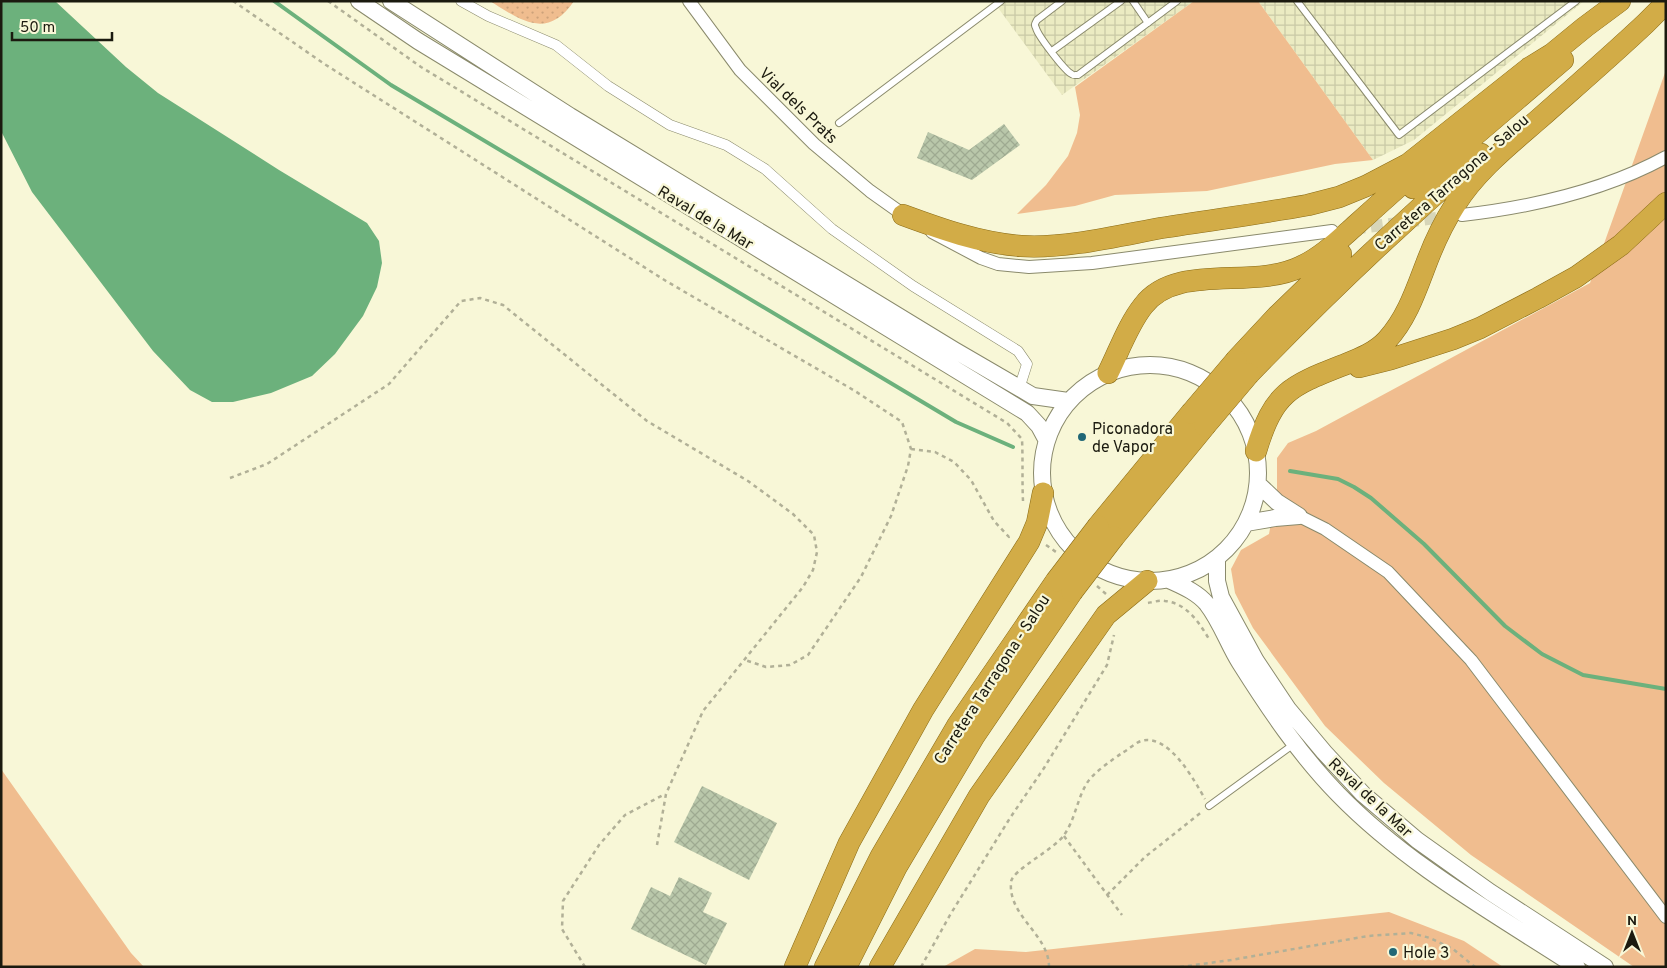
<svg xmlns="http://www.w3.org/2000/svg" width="1667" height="968" viewBox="0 0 1667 968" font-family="Overpass,sans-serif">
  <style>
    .industrial { fill: url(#industrial-grid) }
    .grass { fill: #f0bd8f }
    .park { fill: url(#park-dots) }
    .water { fill: #6cb17c }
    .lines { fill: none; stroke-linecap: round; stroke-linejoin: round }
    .stream { stroke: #6cb17c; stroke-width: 4 }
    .building { fill: url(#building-cross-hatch) }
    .minor-tunnel { stroke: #d7d6b9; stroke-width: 12; stroke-dasharray: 12 6; stroke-linecap: butt }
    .service-casing { stroke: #8a8a6c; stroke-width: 8 }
    .pedestrian-casing { stroke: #8a8a6c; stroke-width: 11 }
    .minor-casing { stroke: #8a8a6c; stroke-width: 14 }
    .tertiary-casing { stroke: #8a8a6c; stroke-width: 18 }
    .trunk-casing { stroke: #8a6b16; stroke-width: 22 }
    .path { stroke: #b1b097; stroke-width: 2.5; stroke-dasharray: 4 4; stroke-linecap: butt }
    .service { stroke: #fff; stroke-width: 6 }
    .pedestrian { stroke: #fff; stroke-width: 10 }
    .minor { stroke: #fff; stroke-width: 12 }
    .tertiary { stroke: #fff; stroke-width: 16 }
    .trunk { stroke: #d2ac47; stroke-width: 21 }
    .trunk-bridge-casing { stroke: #8a6b16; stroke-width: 22; stroke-linecap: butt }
    .trunk-bridge { stroke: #d2ac47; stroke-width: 21 }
    .poi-dot { fill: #206776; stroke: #f8f7d7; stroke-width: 2 }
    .labels { text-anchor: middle; stroke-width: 4.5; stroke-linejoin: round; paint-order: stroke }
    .street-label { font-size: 16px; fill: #1b1a0f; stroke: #f8f7d7 }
    .poi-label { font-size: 16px; fill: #1b1a0f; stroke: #f8f7d7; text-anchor: start }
  </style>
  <defs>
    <pattern id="industrial-grid" width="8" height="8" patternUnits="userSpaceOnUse" patternTransform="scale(1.25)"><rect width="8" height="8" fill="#ebebc2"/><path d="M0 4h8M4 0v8" fill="none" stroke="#c9c9a6"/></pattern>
    <pattern id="park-dots" width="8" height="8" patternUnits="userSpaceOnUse" patternTransform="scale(1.25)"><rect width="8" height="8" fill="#f0bd8f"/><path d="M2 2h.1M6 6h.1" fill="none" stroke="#cda27a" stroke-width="1.8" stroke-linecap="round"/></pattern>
    <pattern id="building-cross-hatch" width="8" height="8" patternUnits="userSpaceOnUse" patternTransform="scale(1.25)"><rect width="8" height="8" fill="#b9c7aa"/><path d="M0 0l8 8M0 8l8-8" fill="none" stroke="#9eaa91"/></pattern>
  </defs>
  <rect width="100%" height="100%" fill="#f8f7d7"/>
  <path class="industrial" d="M993,1H1194L1062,95Z
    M1258,1H1584L1414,140L1373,160Z"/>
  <path class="grass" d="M1194,1H1258L1373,160L1335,164L1207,191L1115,195L1075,206L1017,214L1046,185L1068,156L1077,133L1080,115L1075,87Z
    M1666,70V967H1634L1471,855L1384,783L1325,726L1253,628L1235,593L1231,569L1241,550L1269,534L1277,490V458L1288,443L1316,431L1590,283Z
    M1,769L131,953L144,967H1Z
    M1389,912L1464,941L1503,967H943L975,949L1026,952Z"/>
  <path class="park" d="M490,1H574C548,40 521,21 490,1Z"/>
  <path class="water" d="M1,1H55L126,67L158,93L279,170L367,223L379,241L382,263L377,287L363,316L335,354L312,376L271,393L233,402H212L190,390L153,351L32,192L1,131Z"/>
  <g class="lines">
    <path class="stream" d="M274,1L391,85L956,422L1013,447
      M1290,471L1338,479L1354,487L1371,498L1424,544L1505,626L1542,654L1583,675L1666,689"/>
  </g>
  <path class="building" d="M1004,124L1020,145L972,180L917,158L928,132L969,150Z
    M702,786L777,823L749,880L674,842Z
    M679,877L712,893L703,912L727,923L706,965L631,929L651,887L670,896Z"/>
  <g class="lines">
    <path class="minor-tunnel" d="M1353,229L1450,216"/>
    <g class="service-casing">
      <path id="service" d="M1062,1L1037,20C1035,24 1034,24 1036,28C1038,36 1063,68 1070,73C1074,76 1073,75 1078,75L1177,1
        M1133,1L1148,23
        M1297,1L1399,135L1576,1
        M1052,51L1121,1
        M839,123L1001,1
        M1209,806L1294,744"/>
    </g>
    <g class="pedestrian-casing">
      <path id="pedestrian" d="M461,1L488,16L556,45L608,86L670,125L726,145L765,169L832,229L913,286L1018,351L1027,364L1019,389"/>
    </g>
    <g class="minor-casing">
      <path id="minor" d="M689,1L740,70L814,144L870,191L908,218
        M1462,215C1532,207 1604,191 1666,157
        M932,232L981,258L998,264L1029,267L1092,263L1332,231
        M1299,516L1325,529L1388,572L1471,660L1666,917"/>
    </g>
    <g class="tertiary-casing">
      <path id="tertiary" d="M359,1L418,41L1027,413L1039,426L1046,439
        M391,1L570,116L954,350L1033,396L1068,401
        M1042 473a108 108 0 1 1 216 0a108 108 0 1 1-216 0Z
        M1258,484L1277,502L1299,516
        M1246,523L1275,518L1299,516
        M1217,558V581L1221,597L1256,661L1288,709L1324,752L1363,794L1417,840L1490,892L1605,967
        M1169,580C1182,586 1197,592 1207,604C1221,622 1228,644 1240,663C1269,709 1300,755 1338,794C1407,865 1494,913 1577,967"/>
    </g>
    <g class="trunk-casing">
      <path id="trunk" d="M1541,63L1585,27L1620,1
        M1413,188L1563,60
        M903,215C941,229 980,243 1021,246C1064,249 1118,236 1161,228C1210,220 1259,214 1308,205L1339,197L1366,186L1408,164L1529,68L1552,54
        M1236,360L1277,316L1341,254
        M1359,367L1391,359L1453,339L1480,328L1538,298L1576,277L1621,245L1666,203
        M1108,373C1119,351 1128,325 1143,306C1176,262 1252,290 1300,267C1322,257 1340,239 1357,224C1378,205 1399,186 1420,168
        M1249,374C1323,297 1400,224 1481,154
        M1256,451C1274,391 1290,386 1346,364C1361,358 1376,352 1387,340C1408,317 1417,287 1428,259C1435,241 1444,222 1455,205C1476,171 1509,145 1539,119C1575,87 1611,56 1646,23L1666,3
        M1098,526L1191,413
        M1114,537L1205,426
        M795,967L849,843L923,710L1029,542L1037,523L1043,493
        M825,967L881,856L957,726L1056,581
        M846,967L896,868L975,735L1072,592
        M880,967L979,796L1106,615L1147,581"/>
    </g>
    <path class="path" d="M233,1L326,65L666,281L855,391L902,422L911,449L908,466L891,516L861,577L808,655L790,665L766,667L745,660
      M328,1L421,67L1007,423L1022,439C1023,460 1022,480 1023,501
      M911,449L935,452L954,462L971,480L994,521L1009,537L1013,535
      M230,478L267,464L389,384L461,301L480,298L503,305L647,421L748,481L793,514L814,535L817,552L813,570L803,587L703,711L666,794L657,845
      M1046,545L1056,552
      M1097,586L1106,594
      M1148,603C1153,602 1160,600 1165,601C1186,603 1199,622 1209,639
      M1064,836L1122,915
      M1107,895L1145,857L1203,811
      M585,967L562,929L563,901L599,845L625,815L665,794
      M921,967L950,915L1010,818L1044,768L1107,665L1114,635
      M1049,967C1049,934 1008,917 1011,882C1012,870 1055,849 1064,835C1075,820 1077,799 1087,783C1093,773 1112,760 1122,753C1128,750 1135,743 1141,741C1169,733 1194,780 1205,799
      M1180,967L1231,960L1368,936L1411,933L1430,938L1453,949L1475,967"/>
    <use href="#service" class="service"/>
    <use href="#pedestrian" class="pedestrian"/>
    <use href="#minor" class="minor"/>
    <use href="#tertiary" class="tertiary"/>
    <use href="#trunk" class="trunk"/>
    <g class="trunk-bridge-casing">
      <path id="trunk-bridge" d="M1191,413L1236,360
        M1205,426L1249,374
        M1056,581L1098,526
        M1072,592L1114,537"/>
    </g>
    <use href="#trunk-bridge" class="trunk-bridge"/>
  </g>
  <g class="poi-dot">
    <circle cx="1082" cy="437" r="5"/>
    <circle cx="1393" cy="952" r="5"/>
  </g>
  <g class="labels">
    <g class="street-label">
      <text transform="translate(799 105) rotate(44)" y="6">Vial dels Prats</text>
      <text transform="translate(1451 182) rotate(-41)" y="6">Carretera Tarragona - Salou</text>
      <text transform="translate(706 217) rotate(31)" y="6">Raval de la Mar</text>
      <text transform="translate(991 679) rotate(-57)" y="6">Carretera Tarragona - Salou</text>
      <text transform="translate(1371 797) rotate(43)" y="6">Raval de la Mar</text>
    </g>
    <g class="poi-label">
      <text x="1092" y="434">Piconadora<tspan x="1092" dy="18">de Vapor</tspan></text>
      <text x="1403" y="958">Hole 3</text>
    </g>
  </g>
  <rect width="1667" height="968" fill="none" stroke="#1b1a0f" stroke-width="5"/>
  <g transform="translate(1632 933)" stroke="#f8f7d7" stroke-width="4" paint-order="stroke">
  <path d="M0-4L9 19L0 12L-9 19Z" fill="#1b1a0f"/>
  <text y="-8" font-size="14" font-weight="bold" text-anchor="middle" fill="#1b1a0f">N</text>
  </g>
  <path d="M12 32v8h100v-8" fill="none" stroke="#1b1a0f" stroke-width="2.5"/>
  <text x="20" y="32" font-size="15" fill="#1b1a0f" stroke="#f8f7d7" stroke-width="4" paint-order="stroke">50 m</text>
</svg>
